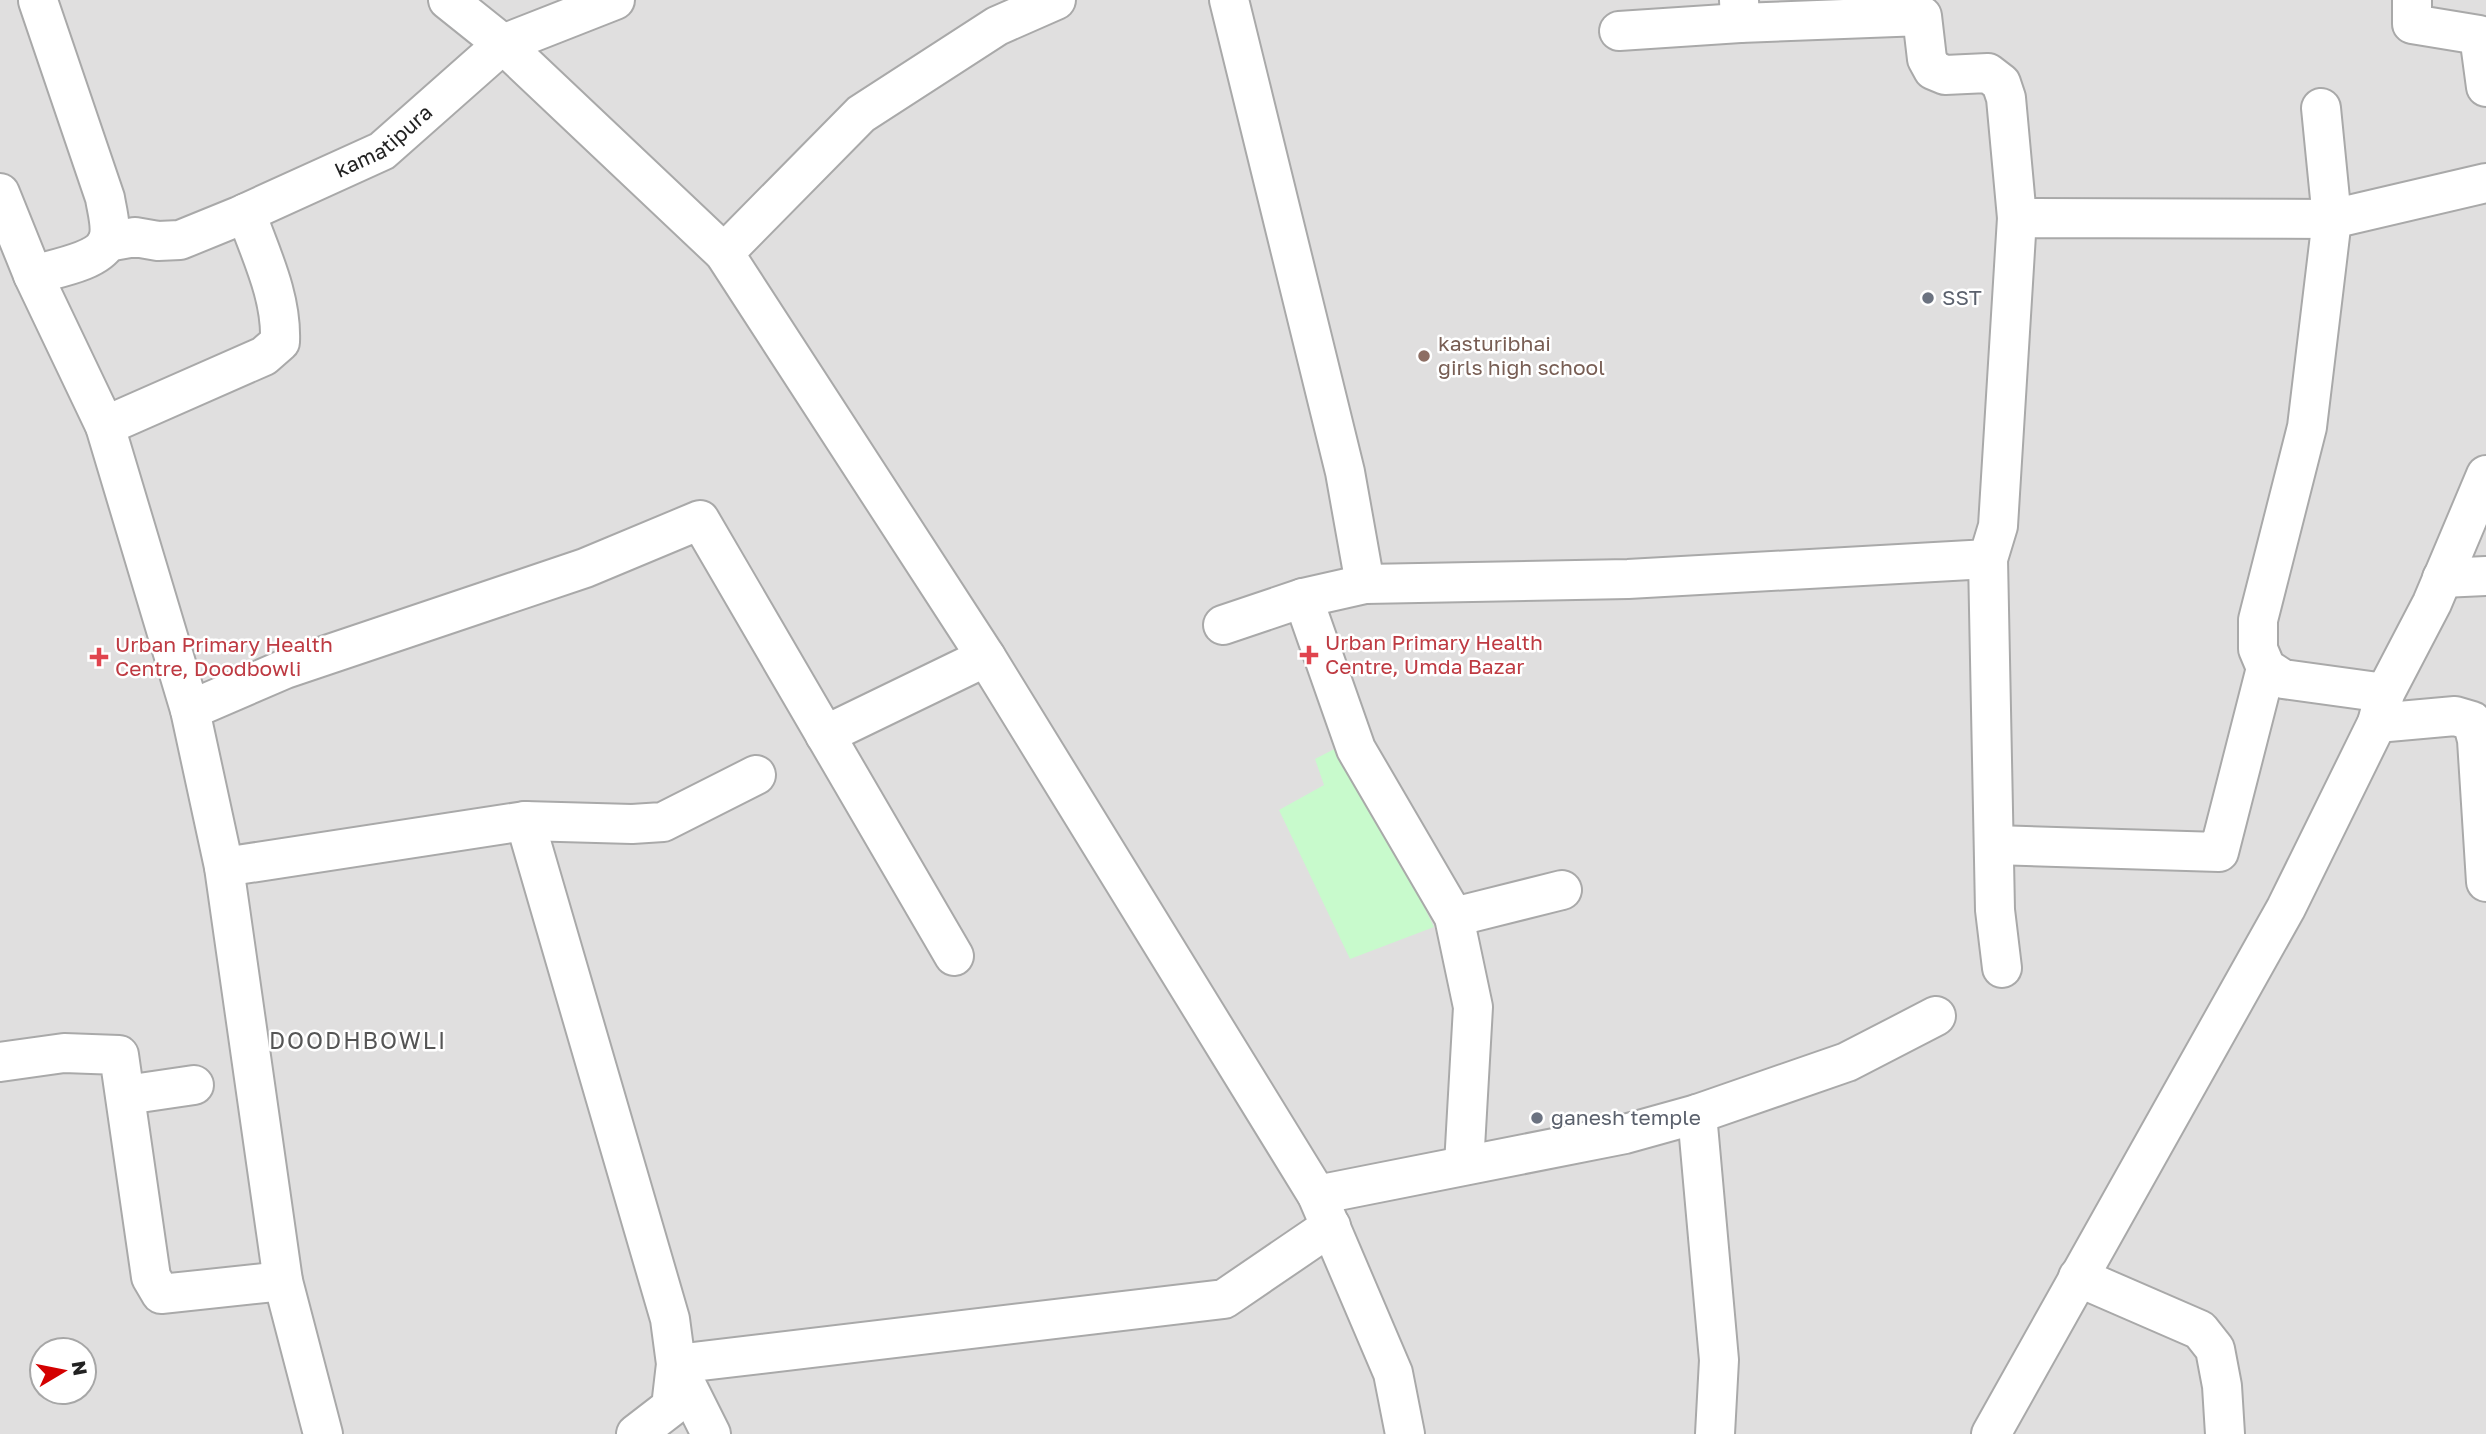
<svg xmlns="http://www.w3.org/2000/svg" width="2486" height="1434" viewBox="0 0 2486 1434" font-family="'Golos Text',sans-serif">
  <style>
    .residential { fill: #e0dfdf; fill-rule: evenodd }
    .park { fill: #c8facc }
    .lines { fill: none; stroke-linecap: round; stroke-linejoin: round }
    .minor-casing { stroke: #a9a9a9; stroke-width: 42 }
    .minor { stroke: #fff; stroke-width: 38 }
    .worship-dot { fill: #6b7280; stroke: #fff; stroke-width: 2.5 }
    .education-dot { fill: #8d6e63; stroke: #fff; stroke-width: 2.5 }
    .health-dot { fill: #e0444e; stroke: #fff; stroke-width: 2.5 }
    .labels { text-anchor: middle; stroke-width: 5; stroke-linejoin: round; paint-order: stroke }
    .street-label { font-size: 21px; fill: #222; stroke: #fff }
    .worship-label { font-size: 21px; fill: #5b616d; stroke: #fff; text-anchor: start }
    .education-label { font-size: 21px; fill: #785e54; stroke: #fff; text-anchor: start }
    .health-label { font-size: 21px; fill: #be3a42; stroke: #fff; text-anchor: start }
    .neighbourhood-label { font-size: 23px; letter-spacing: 2px; fill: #555; stroke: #fff }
  </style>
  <rect width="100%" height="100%" fill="#f2efe9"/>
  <path class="residential" d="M0,0H2486V1434H0ZM42,1350H84V1392H42Z"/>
  <path class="park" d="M1344,744L1434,927L1350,959L1279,810L1324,785L1315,759Z"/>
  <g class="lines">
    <g class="minor-casing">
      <g id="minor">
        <path d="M448,0L503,44L724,253L986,657L1317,1195L1393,1373L1405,1434"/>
        <path d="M1229,0L1345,472L1365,584L1628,579L1988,559L1998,526L2017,218L2332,219L2321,108"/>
        <path d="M1739,0L1740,23L1922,16L1927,59L1933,70L1945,75L1988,73L2001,83L2006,98L2017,218"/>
        <path d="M2412,0V24L2479,35L2486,87"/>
        <path d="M1619,31L1740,23"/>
        <path d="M0,193L33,275L105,426L190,710L224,867L283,1281L323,1434"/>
        <path id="s1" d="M107,242L135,237L158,241L180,240L239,216L382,151L503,44L615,0"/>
        <path d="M724,253L861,114L997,26L1056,0"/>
        <path d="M33,275C52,269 98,262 107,242C113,230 107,211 105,198L38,1"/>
        <path d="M105,426L264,356L280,342C282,297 261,255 246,213"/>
        <path d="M1988,559L1995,910L2002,968"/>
        <path d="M2442,578L2486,576"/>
        <path d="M1303,598L1356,749L1454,917L1473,1007L1464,1165"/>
        <path d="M1223,625L1303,598L1365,584"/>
        <path d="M2385,693L2283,679L2266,668L2258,649V620L2307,427L2332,219L2486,183"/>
        <path d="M190,710L285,669L585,568L700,520L954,956"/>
        <path d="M2377,723L2455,716L2472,721L2477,740L2486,882"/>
        <path d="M825,735L986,657"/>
        <path d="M525,821L670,1319L676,1364L671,1407L636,1434"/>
        <path d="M1994,845L2219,852L2266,668"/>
        <path d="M224,867L525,821L632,824L663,822L756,775"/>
        <path d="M1454,917L1562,890"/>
        <path d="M0,1062L64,1053L119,1055L151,1277L161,1294L283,1281"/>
        <path d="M126,1095L194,1085"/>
        <path d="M1697,1114L1719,1360L1715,1434"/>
        <path d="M1317,1195L1625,1134L1697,1114L1847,1062L1936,1016"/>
        <path d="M2078,1277L2200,1330L2215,1349L2222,1386L2225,1434"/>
        <path d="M711,1434L676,1364L1224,1299L1331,1226"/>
        <path d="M1991,1434L2286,908L2377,723L2385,693L2432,603L2486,475"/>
      </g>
    </g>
    <use href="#minor" class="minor"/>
  </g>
  <g class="worship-dot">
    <circle cx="1928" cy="298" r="7"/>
    <circle cx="1537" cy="1118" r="7"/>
  </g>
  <circle class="education-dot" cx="1424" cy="356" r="7"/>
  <g class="health-dot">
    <path d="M1305.5 644.5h7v7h7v7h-7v7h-7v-7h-7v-7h7z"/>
    <path d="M95.5 646.5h7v7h7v7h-7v7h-7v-7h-7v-7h7z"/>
  </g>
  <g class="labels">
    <g class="street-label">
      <text dy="7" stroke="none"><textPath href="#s1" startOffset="301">kamatipura</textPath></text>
    </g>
    <g class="worship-label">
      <text x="1942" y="305">SST</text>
      <text x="1551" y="1125">ganesh temple</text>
    </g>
    <g class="education-label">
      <text x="1438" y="351">kasturibhai<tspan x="1438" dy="24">girls high school</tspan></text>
    </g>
    <g class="health-label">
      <text x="1325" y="650">Urban Primary Health<tspan x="1325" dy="24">Centre, Umda Bazar</tspan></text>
      <text x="115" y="652">Urban Primary Health<tspan x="115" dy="24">Centre, Doodbowli</tspan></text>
    </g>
    <g class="neighbourhood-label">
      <text x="358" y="1049">DOODHBOWLI</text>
    </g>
  </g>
  <g transform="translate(63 1371) rotate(80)"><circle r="33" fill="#ffffff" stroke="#a7a7a7" stroke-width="2"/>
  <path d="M0-5L12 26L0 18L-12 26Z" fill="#d40000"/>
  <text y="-10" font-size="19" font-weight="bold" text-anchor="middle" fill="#222222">N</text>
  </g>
</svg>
